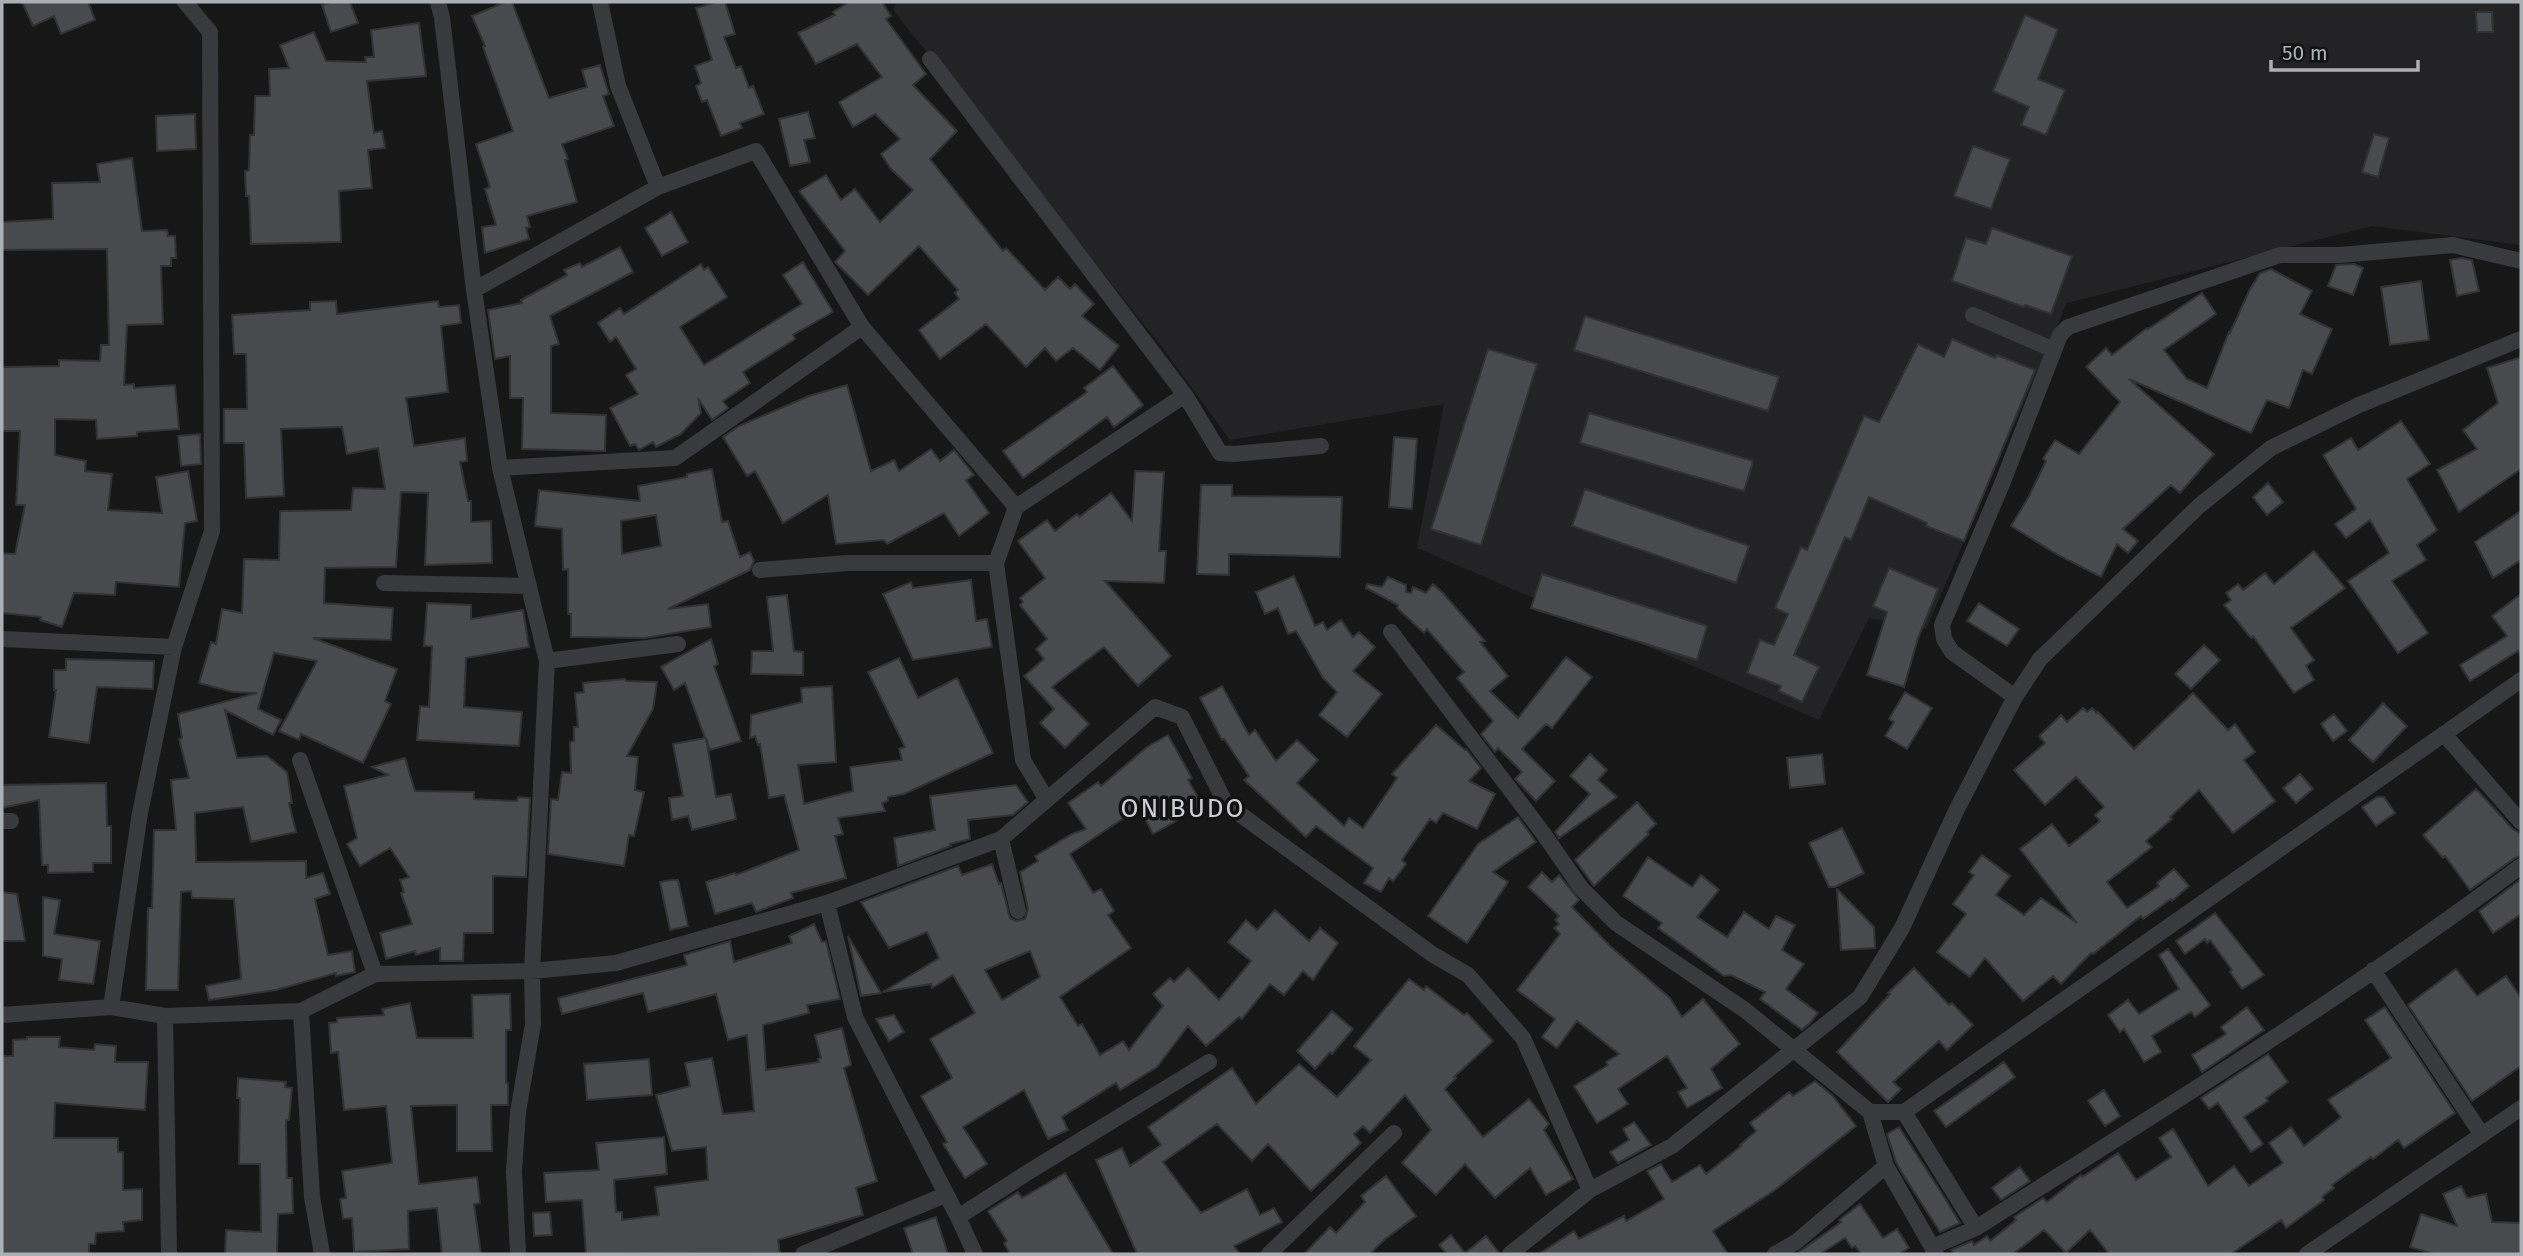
<svg xmlns="http://www.w3.org/2000/svg" width="2523" height="1256" viewBox="0 0 2523 1256" font-family="'Fira Sans',sans-serif">
  <style>
    .built { fill: #232325 }
    .building { fill: #494a4d; stroke: #313234; stroke-width: 2; fill-rule: evenodd }
    .lines { fill: none; stroke-linecap: round; stroke-linejoin: round }
    .street { stroke: #383a3d; stroke-width: 16 }
    .labels { text-anchor: middle; stroke-width: 7; stroke-linejoin: round; paint-order: stroke }
    .quarter-label { font-size: 26px; letter-spacing: 2px; fill: #cbced3; stroke: #121213 }
  </style>
  <rect width="100%" height="100%" fill="#171718"/>
  <path class="built" d="M896,2H2521V245L2372,226L2067,303L1926,629L1869,618L1819,720L1417,548L1444,404L1230,440L1162,347L893,10Z"/>
  <path class="building" d="M22,2H88L95,20L61,34L54,16L33,26Z
    M331,2H350L358,23L331,32L322,5Z
    M505,2H512L549,98L587,87L582,70L600,65L609,94L603,96L614,126L562,144L568,159L565,160L577,202L527,216L530,227L526,228L529,239L485,253L482,227L496,225L485,189L490,187L476,144L513,131L483,47L485,46L472,16Z
    M716,2H725L735,34L724,37L736,68L741,66L749,88L753,86L764,114L740,123L742,128L721,136L707,100L702,102L696,86L701,83L695,66L712,60L696,8Z
    M849,2H882L891,16L886,19L926,74L913,85L957,131L930,159L1003,251L1006,248L1045,290L1058,277L1070,289L1075,284L1094,304L1082,316L1119,346L1100,370L1073,348L1056,361L1045,348L1026,367L986,324L940,359L919,330L959,299L955,293L958,290L919,246L868,295L835,262L845,251L799,191L826,175L841,200L855,189L880,222L913,190L891,169L881,154L900,139L875,114L853,127L839,102L882,77L857,44L816,64L798,33L835,15L833,12Z
    M2476,12H2492L2493,32H2477Z
    M2025,15L2058,29L2038,79L2065,90L2046,135L2021,125L2029,107L1993,91Z
    M419,23L426,76L367,81L374,133L382,131L385,148L368,150L372,188L339,191L341,242L251,244L249,196H246L245,171L249,170L250,135H254L255,96H270L269,69L289,68L280,45L314,32L326,61L366,62L365,57H374L371,30Z
    M808,112L815,138L804,140L810,162L790,166L779,119Z
    M195,114L196,149L157,151L156,116Z
    M2374,134L2389,138L2378,177L2362,172Z
    M1973,146L2010,159L1991,209L1954,196Z
    M132,158L142,231L167,230L168,236H175L176,258H171V266H161L163,324L127,325L124,385L134,384V388L175,385L179,429L137,432V436L97,439L96,420L55,419V455L86,461L85,471L112,474L108,510L162,513L156,477L188,471L197,521L185,523L179,587L116,582L115,595L74,593L62,627L40,620L41,617L2,613V553L15,554L25,505H16L20,431H2V367L59,366V360L100,361L101,345H109L107,249L2,250V222L53,219L52,183L100,182L97,164Z
    M671,212L688,242L662,256L645,228Z
    M1992,228L2072,256L2051,314L2025,305L2024,307L1952,281L1966,238L1986,244Z
    M620,247L633,272L550,316L559,344L551,346V413L606,415L605,451L522,449L523,398H510V356L495,359L488,310L522,303L521,300L567,275L564,270L580,263L582,267Z
    M2461,258L2472,260L2479,291L2457,296L2450,260Z
    M803,262L833,312L793,335L795,339L743,372L750,383L723,401L728,408L712,420L698,398L701,413L681,434L656,447L653,442L639,450L635,444L630,446L610,408L638,394L626,375L636,369L616,337L610,342L598,323L620,308L624,314L701,264L704,270L708,267L727,297L680,327L704,365L802,304L783,275Z
    M2354,264L2363,268L2353,295L2328,286L2336,265Z
    M2271,269L2312,291L2300,314L2332,329L2312,374L2303,370L2289,408L2267,400L2251,433L2129,379L2214,454L2180,493L2171,485L2123,529L2138,541L2128,553L2117,544L2101,577L2058,555L2011,526L2028,498L2046,461L2043,459L2055,440L2079,454L2120,402L2086,367L2106,348L2112,355L2147,328L2148,329L2202,293L2216,314L2164,350L2187,379L2207,388L2229,332L2230,333L2249,291L2260,273Z
    M2421,281L2429,340L2390,345L2381,287Z
    M336,301L337,314L438,301L439,307L459,305L461,323L441,326L448,392L406,398L414,446L465,438L467,461L460,462L468,501H471V522L491,521L492,563L425,565L428,493L401,492L396,567L325,568L324,603L393,608L391,640L313,638L397,669L385,701L391,704L363,763L301,734L299,740L279,731L317,661L274,653L258,709L281,720L273,735L225,710L237,758L267,756L287,772L292,803H289L296,832L251,842L243,807L195,813L196,862L306,861V878L323,873L330,894L315,899L328,955L352,951L355,972L336,976V973L276,990L209,1000L206,986L241,979L234,899L192,898L191,891L181,892L178,990H146L148,908H152L154,830H176L171,780L189,778L179,739L182,738L178,714L257,693L233,692L199,683L211,642L216,644L222,609L242,613L244,559L279,560L280,511L351,510L353,488L385,489L378,448L347,454L342,427L281,429L284,496L246,498L244,443H224V409H247L246,354H234L232,315L310,310V302Z
    M1585,316L1779,377L1768,411L1574,350Z
    M1952,339L1995,358L1997,355L2035,370L1964,541L1926,526L1927,523L1869,497L1851,540L1845,537L1794,655L1819,667L1802,702L1779,691L1781,686L1747,673L1760,640L1774,645L1788,614L1775,608L1801,547L1807,550L1864,416L1879,422L1918,344L1944,357Z
    M1488,349L1537,364L1481,545L1431,529Z
    M2521,357V469L2459,512L2437,470L2477,449L2463,430L2498,403L2487,368Z
    M1113,366L1143,405L1114,427L1107,417L1023,478L1003,451L1087,392L1084,388Z
    M847,385L871,471L894,460L899,471L931,449L940,461L954,450L974,475L966,480L989,513L959,536L944,513L887,544L884,540L836,544L828,495L783,523L755,471L747,476L723,437L739,426L809,396Z
    M1589,413L1753,461L1744,491L1580,443Z
    M2401,421L2430,464L2407,479L2437,530L2417,545L2426,560L2392,581L2428,633L2398,653L2348,581L2389,553L2370,520L2346,538L2335,524L2356,509L2323,455L2351,438L2358,450Z
    M200,434L201,464L181,466L178,436Z
    M1394,437L1417,439L1412,509L1389,507Z
    M712,469L722,522L728,521L740,557L750,552L754,561L750,570L668,609L708,604L711,627L645,638L571,637V614H568V569L563,570L562,529L535,526L539,490L640,501L638,486L687,477V474ZM656,515L661,546L622,554L621,521Z
    M1135,471L1164,472L1159,551H1166L1164,583L1105,581L1171,656L1138,686L1104,647L1052,687L1089,724L1065,748L1040,723L1054,709L1024,676L1044,659L1036,649L1047,639L1020,605L1023,602L1020,598L1045,578L1018,541L1047,520L1055,531L1077,514L1079,517L1111,493L1132,521Z
    M2268,483L2283,502L2267,515L2253,497Z
    M1201,485H1232V496L1342,497L1340,557L1229,554V575L1197,574Z
    M1585,489L1749,546L1736,583L1572,526Z
    M2521,511V560L2493,578L2475,542Z
    M2314,551L2345,588L2291,628L2314,660L2306,666L2314,680L2294,693L2253,636L2251,638L2224,605L2231,600L2226,593L2238,584L2243,590L2265,573L2274,584Z
    M1889,568L1938,589L1918,638L1904,687L1867,675L1887,612L1873,606Z
    M1542,574L1707,626L1697,660L1531,608Z
    M1294,576L1315,626L1323,622L1327,630L1341,620L1353,637L1359,632L1375,647L1353,671L1382,694L1347,737L1319,715L1337,692L1323,678L1296,631L1288,634L1278,608L1265,614L1256,592Z
    M1388,577L1406,585V592L1411,593L1413,587L1426,593L1433,584L1443,593L1485,641L1480,642L1508,676L1490,691L1518,718L1566,657L1592,677L1552,728L1546,724L1522,749L1555,781L1536,801L1515,779L1522,772L1498,748L1495,752L1481,734L1493,721L1457,678L1464,672L1427,629L1424,633L1397,608L1398,605L1366,588L1367,584L1382,587Z
    M971,580L976,621L987,619L992,647L913,660L883,594L911,582L913,588Z
    M2521,594V656L2518,651L2470,681L2460,665L2507,636L2492,616Z
    M787,595L794,651L803,652V675L751,674L752,651H773L767,597Z
    M427,603L471,605V619L523,610L529,647L466,658L464,707L522,712L519,746L417,740L420,706L429,707L432,646H424Z
    M1979,603L2019,629L2007,646L1967,621Z
    M711,639L718,664L714,666L741,741L710,750L706,738L716,797L731,794L736,819L692,830L688,816L672,820L669,798L683,796L673,744L705,738L685,683L674,690L661,667Z
    M2204,645L2220,660L2191,689L2175,674Z
    M899,658L918,698L957,678L993,753L904,794L888,797V801L882,803L885,811L838,818L843,834L835,836L846,878L791,893L793,898L756,912L752,903L715,914L706,882L735,873L736,875L799,850L784,795L769,798L760,744L758,745L755,736L750,738L751,715L802,702L801,688L832,686L836,762L798,765L804,804L853,791L850,767L902,760L899,749L905,747L868,672Z
    M66,659L154,661L153,689L97,687L89,743L49,737L56,690H54V670H66Z
    M625,679L626,681L657,682L653,709L627,756L638,757L635,790L644,792L634,836L629,835L624,866L548,854L551,799L558,800L562,772L571,773L570,742L574,741V727H578L575,693L584,692L583,683Z
    M1222,686L1249,735L1255,730L1276,761L1297,740L1318,760L1297,783L1344,826L1349,818L1363,828L1397,778L1392,774L1436,725L1465,750L1466,749L1481,768L1469,781L1495,794L1477,829L1443,813L1436,823L1430,819L1402,860L1406,864L1393,881L1389,878L1381,892L1364,883L1373,868L1316,826L1306,837L1244,780L1249,776L1224,739L1222,740L1200,698Z
    M1905,692L1932,708L1907,749L1885,736L1894,722L1889,719Z
    M2193,693L2228,730L2235,724L2255,752L2244,760L2275,801L2233,833L2199,790L2170,817L2172,819L2146,841L2152,847L2107,882L2127,908L2159,886L2157,883L2174,869L2189,886L2172,901L2171,899L2143,919L2141,916L2093,954L2091,953L2061,984L2053,976L2023,1001L1985,958L1970,977L1937,952L1966,914L1953,904L1974,875L1969,872L1982,855L2010,876L1996,895L2024,915L2041,898L2077,923L2020,849L2052,824L2069,846L2100,821L2095,815L2104,807L2076,777L2045,805L2014,770L2045,743L2039,736L2061,715L2067,722L2083,708L2087,712L2092,708L2097,713L2098,712L2134,749Z
    M2383,703L2407,726L2373,762L2349,740Z
    M2334,714L2347,731L2333,741L2321,724Z
    M1168,735L1192,778L1188,780L1203,806L1153,834L1139,808L1070,854L1093,893L1101,889L1114,911L1108,915L1131,948L1060,997L1078,1026L1082,1024L1100,1055L1123,1041L1129,1050L1163,1006L1153,994L1170,978L1174,982L1188,968L1219,1000L1251,961L1228,942L1246,920L1257,930L1275,910L1309,941L1320,928L1338,943L1313,980L1303,971L1284,995L1270,984L1242,1019L1239,1017L1206,1046L1188,1026L1157,1067L1120,1090L1116,1083L1062,1117L1068,1130L1048,1139L1024,1090L963,1127L987,1164L965,1178L943,1144L947,1142L921,1096L952,1078L930,1039L975,1013L953,975L932,988L931,984L883,992L939,958L927,932L889,948L861,902L958,866L962,875L992,864L999,884L1001,883L1010,918L1016,921L1025,919L1028,909L1020,872L1038,861L1035,856L1072,834L1086,829L1068,803L1098,782L1101,786L1147,747ZM1030,951L1040,977L1002,1000L985,970Z
    M1590,754L1607,770L1598,780L1617,797L1559,838L1555,832L1590,794L1570,776Z
    M1822,754L1825,784L1790,788L1787,758Z
    M405,758L415,791L474,792V799L517,801L518,797L530,798L526,877L493,876V933H464L463,961H440V948L416,955L415,951L386,959L380,933L412,924L401,893L404,892L400,880L409,877L390,848L360,866L347,844L357,838L344,786L388,775L372,767Z
    M2300,774L2313,789L2296,803L2283,788Z
    M106,783L107,826H111V863H93V872L48,873V865H42L39,800L2,808V785Z
    M1016,785L1028,802L1013,815L968,820L970,839L950,844L951,846L898,866L894,838L935,830L930,796Z
    M2476,789L2513,829L2521,834V856L2515,858L2470,890L2445,856L2443,858L2423,835Z
    M2377,797H2384L2395,813L2376,826L2362,807Z
    M1637,802L1656,824L1647,832L1649,834L1594,886L1575,860Z
    M1518,817L1536,842L1493,872L1508,882L1467,943L1428,916L1478,844Z
    M1842,828L1864,873L1835,887H1829L1809,843Z
    M1648,857L1692,887L1701,875L1719,890L1697,917L1727,937L1744,912L1769,929L1776,916L1795,925L1782,950L1804,964L1786,989L1818,1013L1810,1023L1802,1030L1760,999L1765,992L1731,975L1724,976L1658,928L1662,923L1623,896Z
    M1542,872L1552,882L1559,875L1579,900L1572,907L1610,946L1670,998L1682,1017L1703,999L1740,1044L1711,1069L1722,1088L1687,1108L1678,1092L1687,1088L1667,1056L1618,1089L1628,1104L1597,1123L1574,1086L1608,1065L1606,1062L1619,1054L1577,1021L1557,1048L1542,1037L1555,1019L1517,990L1560,934L1554,928L1559,924L1555,920L1559,916L1528,887Z
    M2521,879V914L2493,933L2479,911Z
    M671,880H678L688,926L670,930L660,882Z
    M1837,889L1874,927L1875,948L1841,950Z
    M2,892L17,894L25,941H2Z
    M43,897L60,900L54,934L100,941L93,984L59,980L62,959L43,956Z
    M2215,913L2264,975L2242,989L2230,972L2232,970L2210,940L2207,943L2205,939L2185,954L2176,941Z
    M814,924L822,942L826,941L840,999L807,1005L809,1013L763,1025L766,1070L819,1062L818,1059L821,1058L815,1035L842,1028L851,1065L844,1068L877,1181L856,1188L863,1215L778,1240L780,1253L586,1254L582,1200L546,1202L544,1173L599,1170L596,1143L664,1137L667,1174L614,1180L616,1212H622V1220L659,1215L655,1187L708,1180L706,1147L672,1151L656,1095L690,1086L685,1063L712,1058L723,1114L754,1111L747,1035L728,1040L716,994L648,1012L643,993L562,1014L558,998L687,965L684,955L730,941L734,962L792,943L789,936Z
    M848,936L881,993L861,996Z
    M2168,949L2210,1005L2195,1017L2191,1012L2152,1036L2161,1052L2144,1062L2124,1029L2120,1032L2108,1015L2128,1000L2139,1014L2179,989L2159,955Z
    M1914,968L1949,1005L1952,1003L1973,1025L1947,1050L1939,1041L1893,1082L1901,1089L1888,1102L1837,1052L1890,994L1888,993Z
    M2456,969L2477,996L2506,976L2521,998V1066L2472,1101L2408,1005Z
    M1409,979L1424,990L1426,986L1464,1015L1467,1013L1493,1041L1454,1077L1456,1078L1445,1089L1483,1137L1529,1099L1549,1124L1544,1130L1573,1179L1546,1195L1530,1168L1495,1198L1465,1164L1436,1195L1402,1163L1431,1130L1405,1095L1370,1133L1363,1126L1354,1134L1361,1143L1311,1191L1268,1144L1252,1161L1217,1124L1163,1162L1201,1213L1247,1189L1260,1215L1274,1208L1282,1222L1234,1246L1240,1254H1137L1096,1160L1122,1148L1130,1166L1161,1145L1148,1127L1232,1068L1256,1104L1299,1064L1337,1097L1371,1060L1354,1046Z
    M510,994L511,1030H506V1083H508V1105H491L492,1151H457V1105L411,1106L419,1184L477,1177L480,1203L474,1204L481,1254H442L437,1208L408,1211L409,1249L354,1252L352,1218L343,1219L340,1199L346,1198L342,1171L392,1163L386,1106L344,1110L338,1052L331,1053L329,1023L337,1022V1018L384,1015L382,1009L410,1003L417,1038H473L472,995Z
    M2247,1007L2264,1030L2202,1072L2192,1055L2226,1034L2221,1027Z
    M2385,1007L2455,1113L2404,1148L2398,1140L2373,1159L2371,1157L2332,1185L2334,1188L2322,1197L2324,1200L2286,1228L2281,1220L2231,1254H2109L2090,1230L2066,1253L2044,1230L2013,1254H1954L1951,1250L1972,1241L1974,1245L1987,1236L1990,1241L2016,1220L2014,1217L2043,1198L2047,1202L2081,1175L2082,1177L2118,1153L2136,1180L2171,1157L2159,1138L2173,1129L2208,1186L2234,1166L2249,1186L2283,1163L2269,1143L2291,1127L2304,1146L2341,1117L2328,1100L2391,1058L2365,1020Z
    M1332,1011L1353,1029L1332,1054L1330,1052L1315,1069L1297,1051Z
    M894,1015L904,1032L889,1041L876,1019Z
    M27,1037H60L59,1047L94,1050L95,1044L116,1046L115,1062H148L145,1110L55,1103L54,1138H118V1152H123V1190L142,1189V1220L123,1222L124,1231L96,1233L95,1244H89V1254H2V1056H13V1040L27,1039Z
    M2268,1054L2288,1082L2266,1098L2268,1101L2244,1117L2263,1144L2251,1152L2218,1103L2209,1109L2201,1098Z
    M649,1059L652,1095L587,1100L584,1064Z
    M2004,1062L2015,1077L1946,1127L1934,1111Z
    M238,1078L286,1082L285,1087L292,1088L289,1120H286L287,1178H292L293,1213L278,1214L277,1254H225L226,1230L261,1232L260,1164H239L240,1098H237Z
    M1815,1081L1832,1095L1856,1126L1775,1190L1713,1231L1728,1254H1539L1574,1231L1579,1239L1624,1216L1626,1221L1664,1199L1647,1171L1661,1164L1672,1182L1700,1165L1706,1174L1741,1146L1740,1145L1756,1131L1750,1123L1789,1092L1793,1096Z
    M2104,1090L2120,1116L2105,1126L2088,1101Z
    M1634,1122L1651,1145L1618,1163L1610,1152L1629,1140L1623,1129Z
    M1899,1127L1941,1192L1960,1223L1940,1232L1902,1173L1896,1162L1887,1134Z
    M2020,1167L2030,1181L2001,1200L1992,1188Z
    M1065,1173L1113,1254H1010L1004,1243L1007,1241L988,1211L1018,1192L1022,1198Z
    M1386,1176L1416,1216L1384,1240L1370,1254H1304L1330,1227L1336,1233L1365,1202L1361,1196Z
    M2461,1186L2467,1198L2486,1194L2492,1222L2521,1223V1254H2434L2410,1247L2421,1214L2457,1226L2443,1194Z
    M1860,1204L1883,1238L1897,1229L1909,1248L1899,1254H1857L1860,1252L1855,1246L1852,1248L1845,1238L1820,1254H1796L1841,1222L1839,1220Z
    M550,1212L552,1235L534,1236L533,1213Z
    M936,1217L948,1254H913L904,1228Z
    M1451,1235L1465,1253L1486,1236L1500,1254H1447L1439,1245Z"/>
  <g class="lines">
    <path class="street" d="M438,2L442,18L474,290L500,468L547,661L532,971L533,1024L518,1112L514,1171L518,1254
      M600,2L618,86L658,187
      M930,59L1185,395L1220,453L1234,454L1321,446
      M474,290L658,187L756,151L862,327L1016,507
      M1973,315L2054,350
      M500,468L675,458L862,327
      M760,570L848,563H996
      M384,583L529,586
      M1391,632L1543,833L1581,888L1616,923L1745,1010L1870,1112L1886,1166L1936,1254
      M2,639L174,647
      M547,661L678,644
      M2015,697L1952,652L1944,639L1942,625L2002,484L2060,335L2068,327L2280,255H2340L2453,245L2521,261
      M2444,734L2521,822
      M300,760L375,974
      M1047,800L1023,760L996,563L1016,507L1185,395
      M2,821H11
      M1001,839L1018,911
      M827,903L855,1017L958,1217L975,1254
      M2373,970L2482,1135
      M111,1007L140,813L174,647L212,531L210,32L185,2
      M301,1011L312,1197L322,1254
      M2,1015L111,1007L165,1016L301,1011L375,974L532,971L616,963L827,903L1001,839L1155,707L1182,717L1226,804L1432,954L1468,975L1523,1038L1590,1190
      M165,1016L169,1254
      M1870,1112H1904L2521,680
      M1904,1112L1976,1228
      M958,1217L1030,1171L1209,1062
      M1932,1247L1976,1228C2160,1111 2347,996 2521,866
      M803,1254L945,1195
      M1269,1254L1394,1133
      M1510,1254L1590,1190L1672,1146L1860,997L1902,928L1956,811L2015,697L2040,659L2199,506L2271,448L2359,405L2521,339
      M1775,1254L1796,1242L1886,1166
      M2307,1254L2521,1108"/>
  </g>
  <g class="labels">
    <g class="quarter-label">
      <text x="1183" y="817">ONIBUDO</text>
    </g>
  </g>
  <rect width="2523" height="1256" fill="none" stroke="#abb0b7" stroke-width="7"/>
  <path d="M2271 60v10h147v-10" fill="none" stroke="#abb0b7" stroke-width="3.5"/>
  <text x="2282" y="60" font-size="21" fill="#abb0b7" stroke="#121213" stroke-width="5" paint-order="stroke">50 m</text>
</svg>
